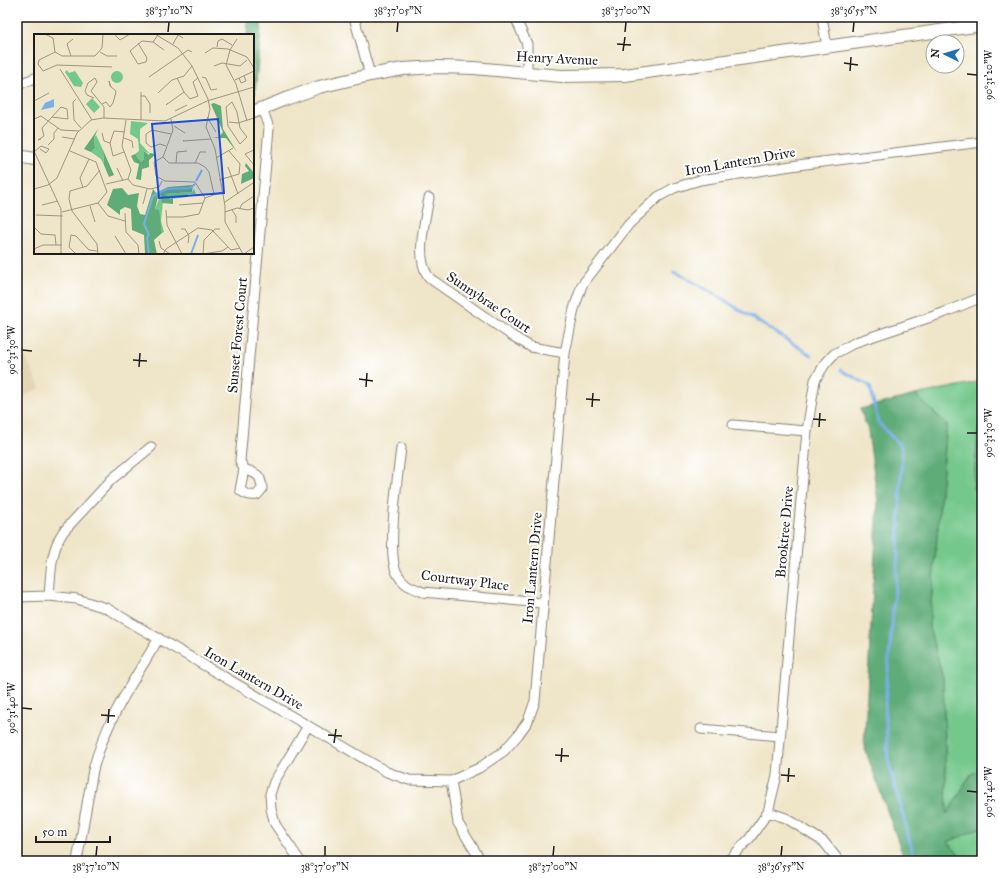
<svg xmlns="http://www.w3.org/2000/svg" width="999" height="878" viewBox="0 0 999 878" font-family="'IM FELL Great Primer',serif">
  <style>
    .built { fill: #e5d5b7 }
    .green { fill: #74c88c; stroke: #487254 }
    .forest { fill: #5fac78; stroke: #3e644a }
    .lines { fill: none; stroke-linecap: round; stroke-linejoin: round }
    .stream { stroke: #7aafe8; stroke-width: 3 }
    .minor-casing { stroke: #868072; stroke-width: 11 }
    .tertiary-casing { stroke: #868072; stroke-width: 14 }
    .minor { stroke: #fff; stroke-width: 9 }
    .tertiary { stroke: #fff; stroke-width: 12 }
    .ticks { fill: none; stroke: #1c1c1c; stroke-width: 1.5 }
    .labels { text-anchor: middle; stroke-width: 4; stroke-linejoin: round; paint-order: stroke }
    .street-label { font-size: 14px; fill: #1c1c1c; stroke: #fff }
    .inset-river { fill: none; stroke: #7aafe8; stroke-width: 2 }
    .inset-road { fill: none; stroke: #9b9583; stroke-width: 1 }
    .view { fill: #1d4ed8; fill-opacity: 0.15; stroke: #1d4ed8; stroke-width: 2 }
    .inset-edge { fill: none; stroke: #1c1c1c; stroke-width: 2 }
    .neatline { fill: none; stroke: #1c1c1c; stroke-width: 1.5 }
    .ticks-label { font-size: 10px; text-anchor: middle; fill: #1c1c1c }
  </style>
  <rect width="100%" height="100%" fill="#fff"/>
  <filter id="ink" filterUnits="userSpaceOnUse"><feTurbulence type="fractalNoise" baseFrequency=".025" numOctaves="2"/><feDisplacementMap in="SourceGraphic" scale="8" xChannelSelector="R" yChannelSelector="G"/><feConvolveMatrix kernelMatrix="1 2 1 2 8 2 1 2 1" color-interpolation-filters="sRGB"/></filter>
  <filter id="wash" filterUnits="userSpaceOnUse"><feTurbulence type="fractalNoise" baseFrequency=".012" numOctaves="4" result="noise"/><feDisplacementMap in="SourceGraphic" scale="16" xChannelSelector="R" yChannelSelector="G"/><feGaussianBlur stdDeviation="0.9" result="paint"/><feColorMatrix in="noise" values="0 0 0 0 0 0 0 0 0 0 0 0 0 0 0 0 0 1.4 0 .05"/><feComposite in="paint" operator="in"/></filter>
  <g filter="url(#wash)">
    <rect width="100%" height="100%" fill="#efe5c8"/>
    <path class="built" d="M17,338L40,388L17,399Z"/>
    <path class="green" d="M982,381V421L979,425L973,488L982,489V770L971,774L947,815L943,678L929,627L947,424L915,395Z
      M982,827V861H964L948,842Z"/>
    <path class="forest" d="M248,17H262L255,94L253,92V35H247Z
      M915,395L947,424L929,627L943,678L947,814L971,774L982,770V827L948,842L964,861H905L864,746L878,502L868,431L860,409Z
      M982,421V489H973L979,425Z"/>
    <g class="lines">
      <path class="stream" d="M674,271L721,298L811,355
        M841,370L870,386L878,422L902,448L898,554L885,705L888,760L915,861"/>
    </g>
  </g>
  <g filter="url(#ink)">
    <g class="lines">
      <g class="minor-casing">
        <path id="minor" d="M354,17L370,75
          M515,17L527,44V72
          M822,17L827,47
          M17,85L35,78
          M429,198C425,220 415,257 428,276C430,279 435,282 438,284L511,335L531,347L565,353
          M733,425L807,431
          M401,448C398,473 386,554 397,573C403,585 411,587 423,592L542,603
          M244,469C257,474 261,474 262,489L257,495C250,496 246,495 240,490L244,469L240,461L269,128L262,108
          M49,596C51,573 50,552 63,532L112,479L151,447
          M17,597L49,596L77,599L106,608L387,772L409,780L451,781L479,768L504,751L518,735L528,721L535,701L565,353L574,309L582,285L629,224L658,197L674,188L700,180L798,165L982,142
          M701,729L779,736
          M451,781L458,823L481,861
          M768,812L786,818L824,842L839,861
          M77,861L93,770C105,722 134,680 159,638
          M300,861L275,824L271,809L270,794L274,782L308,726
          M728,861L750,838L768,812L777,775L807,431L815,380L825,364L834,354L856,342L943,313L982,297"/>
      </g>
      <g class="tertiary-casing">
        <path id="tertiary" d="M253,112L283,100L319,87L370,75L403,69L437,67L474,68L561,76L625,75L982,25
          M17,156L35,159"/>
      </g>
      <use href="#minor" class="minor"/>
      <use href="#tertiary" class="tertiary"/>
    </g>
  </g>
  <path class="ticks" d="M168,32L169,22M397,32L398,22M625,32L626,22M853,32L854,22M617,44L631,45M623,51L625,37M844,63L858,65M850,71L851,57M967,74L977,75M22,350L32,351M133,360L147,361M139,367L140,353M359,379L373,381M366,387L367,373M586,399L600,400M592,407L593,393M813,419L826,420M819,427L820,413M967,433H977M22,708L32,709M101,715L115,716M108,723L109,709M328,735L342,736M334,743L336,729M555,755L569,756M561,762L562,748M781,775L795,776M788,782L789,768M967,791L977,792M96,856L97,846M325,856V846M553,856L554,846M781,856L782,846"/>
  <g class="labels">
    <g class="street-label">
      <text transform="translate(557 58) rotate(3)" y="5">Henry Avenue</text>
      <text transform="translate(740 161) rotate(-10)" y="5">Iron Lantern Drive</text>
      <text transform="translate(489 302) rotate(34)" y="5">Sunnybrae Court</text>
      <text transform="translate(237 335) rotate(-85)" y="5">Sunset Forest Court</text>
      <text transform="translate(784 532) rotate(-85)" y="5">Brooktree Drive</text>
      <text transform="translate(532 568) rotate(-85)" y="5">Iron Lantern Drive</text>
      <text transform="translate(465 580) rotate(7)" y="5">Courtway Place</text>
      <text transform="translate(254 678) rotate(30)" y="5">Iron Lantern Drive</text>
    </g>
  </g>
  <g transform="translate(34 34)">
    <rect width="220" height="220" fill="#efe5c8"/>
    <path d="M33,36L35,39L41,37L49,49L47,53L40,52L31,38ZM77 43a6 6 0 1 1 12 0a6 6 0 1 1-12 0ZM58,64L66,73L60,79L52,70ZM97,87L114,89L106,95V109L116,120L110,117V125L107,128L101,120L105,117L104,105L96,100ZM62,101L69,116L70,131L67,125L57,118L61,114L60,104ZM160,155L162,160H154V163L137,165L129,160L158,158ZM127,160L129,167L127,187L130,198L128,199L125,181L121,175Z" fill="#74c88c"/>
    <path d="M180,69L187,72L189,95L203,118L192,104H178L185,103L189,98L177,70ZM64,95L60,104L61,114L57,118L50,115ZM69,116L80,141L75,143L70,131ZM110,117L115,121L116,119L122,120L115,126V133L108,135L107,146L102,145L105,130L100,128L97,122L101,120L107,128L110,125ZM212,129L220,139V144L207,150L208,140L215,137L211,132ZM159,151L158,158L130,160L137,165L139,163V170L128,169L127,161L124,163L121,175L125,176L128,199L120,206L123,220H111L110,201L98,196L97,175L91,173L86,176V181L73,171L79,155L88,154L94,161L105,159L103,172L106,180L111,181L119,155L122,159L134,153Z" fill="#5fac78"/>
    <path d="M20,65V73L7,76L11,69Z" fill="#7aafe8"/>
    <path class="inset-river" d="M162,147L168,136M115,220L113,203L115,201L110,190L119,162L133,155L156,154L161,150M157,220L164,201"/>
    <path class="inset-road" d="M11,0L19,4L21,18L28,22H61L68,14L69,1M80,0L86,6L96,0M121,0L144,14L158,32L174,65L176,75L172,93L181,115L191,172V188L209,220M203,5L196,16L192,31L202,50L213,87M119,8L130,16M139,10L144,1L149,4M183,13L184,7L188,5L198,11M96,17L104,30L112,28L113,24L104,9M96,17L108,7L119,8L124,1M21,18L5,26L4,30L9,37L23,31L78,33M66,18L73,22H83M171,19L179,14L194,15L213,23L220,34M37,22L33,10L39,5M180,32L188,29L206,32L213,26M26,35L58,86M115,43L154,16L158,18M168,43L172,44L177,56L183,55M61,44L63,48L57,57L70,73V84M143,44L150,58M205,44L207,49L212,47L210,42M201,46L220,37M124,59L138,46L150,42L158,32M107,62H111L116,70V79M60,64L53,61L51,57L54,49L61,44M42,65L39,68L40,86L47,94M0,67L15,59M198,68L203,78L206,94L213,103L206,110L194,92L192,73ZM134,69L132,71L150,58L156,65L164,62L159,48L164,44M68,70L72,68L76,73L79,69L82,58L81,56L77,53L76,52L75,47L77,53M141,77L153,71M18,83L34,85L33,75L27,73M173,83L182,98M0,85L7,82L27,96L45,97M137,85L139,96L129,123L135,129H164L171,133L175,138L180,160M92,86L88,112L97,136L94,145M107,86V58M195,88L204,89L220,84M140,92L151,99M8,94L27,73M68,99L70,107L76,109M28,103L40,105M90,104L98,107L99,114M7,105L4,106L10,102L8,94M150,106L149,107L177,105M14,111L20,105V99L24,94M132,112L126,110L117,113L112,109V100L118,96L137,100M220,116L211,120L220,131M0,117L27,175V219L30,220M0,118L7,112L15,115L12,119L6,115M90,118L79,122L76,109L80,97L91,98M129,123L120,128L122,142L131,147L161,148L171,164M182,124L199,114M142,129L143,118L153,117M161,129L166,118H172M194,133L204,160M83,134L89,147M94,145L99,151L116,155L125,153L128,147M185,146L205,140L206,130L195,117M72,150L94,145M49,154L46,144L55,125M0,155L14,151L23,144L43,99L57,86L69,84L131,87L173,67L220,53M191,168L219,149M64,169L74,182L91,187M109,170L113,155M8,171L24,167M145,171L169,169M56,172L61,188M206,174L208,170L220,162M132,176L133,191L148,220M198,176L202,182V189M28,178L64,169L73,158L62,128L36,117M191,178L203,174L214,176L220,174M91,179L92,198L104,211L105,220M2,181L29,182M133,183H149L165,180L171,164L188,158M0,193L7,200L21,201L22,211M147,195H151L155,202L154,209M81,202L92,220M125,207L127,214L136,220M0,215L9,211H28M42,220L35,213L37,201L42,202L55,216L64,217M64,220L63,210L38,177L35,165L36,157L53,152L66,136M129,220L132,215L164,194L178,196L197,216L206,214M169,220L170,206L181,195H186M169,220L188,217L194,213M210,220L220,213"/>
    <path class="view" d="M184,85L190,159L125,164L118,90Z"/>
    <rect width="220" height="220" class="inset-edge"/>
  </g>
  <rect width="999" height="878" fill="none" stroke="#fff" stroke-width="44"/>
  <g transform="translate(945 54) rotate(275)"><circle r="19" fill="#ffffff" stroke="#a4a4a4"/>
  <path d="M0-3L7 15L0 10L-7 15Z" fill="#1f6fb2"/>
  <text y="-6" font-size="11" font-weight="bold" text-anchor="middle" fill="#1c1c1c">N</text>
  </g>
  <path d="M36 836v6h74v-6" fill="none" stroke="#1c1c1c" stroke-width="2"/>
  <text x="42" y="836" font-size="12" fill="#1c1c1c" stroke="#ffffff" stroke-width="3" paint-order="stroke">50 m</text>
  <rect x="22" y="22" width="955" height="834" class="neatline"/>
  <g class="ticks-label">
    <text x="169" y="14">38°37'10"N</text>
    <text x="398" y="14">38°37'05"N</text>
    <text x="626" y="14">38°37'00"N</text>
    <text x="854" y="14">38°36'55"N</text>
    <text transform="translate(988 75) rotate(-90)" y="4">90°31'20"W</text>
    <text transform="translate(11 350) rotate(-90)" y="4">90°31'30"W</text>
    <text transform="translate(988 433) rotate(-90)" y="4">90°31'30"W</text>
    <text transform="translate(11 708) rotate(-90)" y="4">90°31'40"W</text>
    <text transform="translate(988 792) rotate(-90)" y="4">90°31'40"W</text>
    <text x="96" y="870">38°37'10"N</text>
    <text x="325" y="870">38°37'05"N</text>
    <text x="553" y="870">38°37'00"N</text>
    <text x="781" y="870">38°36'55"N</text>
  </g>
</svg>
